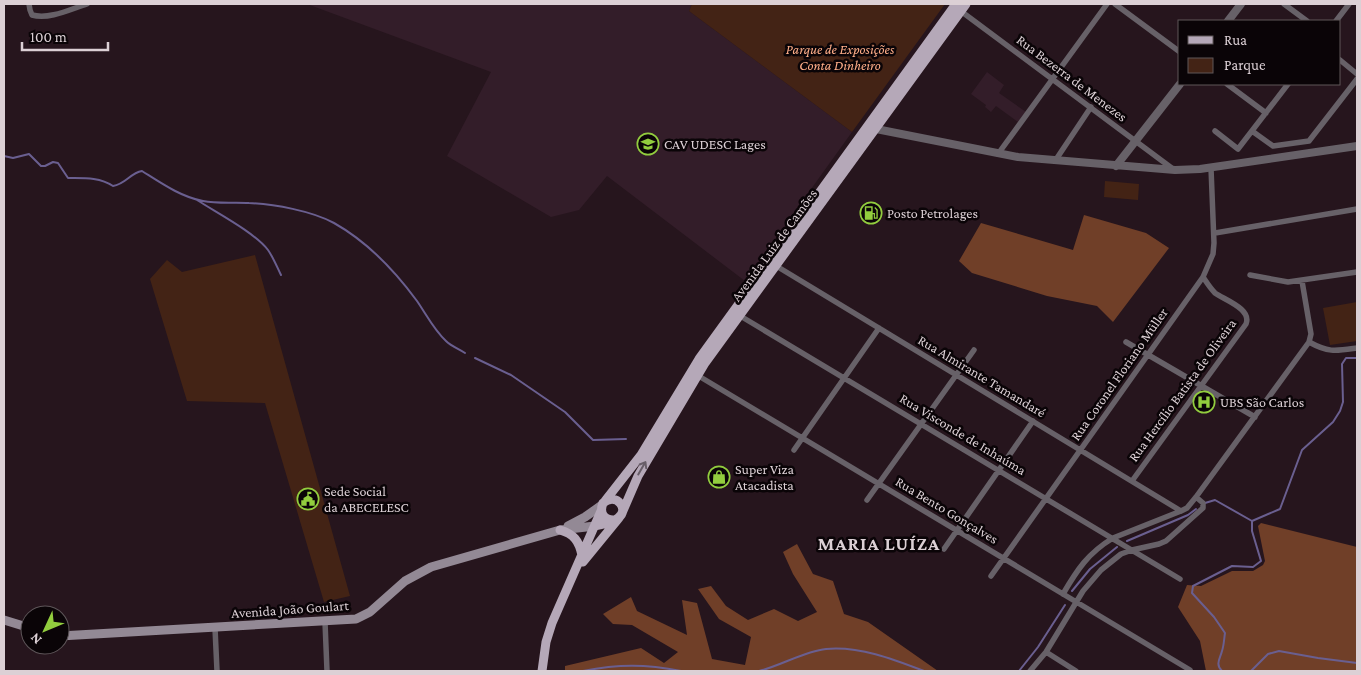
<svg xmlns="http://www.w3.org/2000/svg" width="1361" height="675" viewBox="0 0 1361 675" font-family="'Crimson Pro',serif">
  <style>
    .built { fill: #331d29 }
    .green { fill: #432315 }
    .forest { fill: #703f28 }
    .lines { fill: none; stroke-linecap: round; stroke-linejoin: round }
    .stream { stroke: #6a5f90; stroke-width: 2 }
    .minor { stroke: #676168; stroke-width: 5.5 }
    .tertiary { stroke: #676168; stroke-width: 8 }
    .secondary { stroke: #938995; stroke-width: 9 }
    .primary { stroke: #b5a8b8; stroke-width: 9 }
    .oneway { stroke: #685e68 }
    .labels { text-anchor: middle; stroke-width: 5; stroke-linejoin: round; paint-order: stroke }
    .park-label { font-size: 14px; font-style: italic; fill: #ffae89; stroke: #0a0407 }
    .street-label { font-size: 14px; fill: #dcd0d5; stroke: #0a0407 }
    .poi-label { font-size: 14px; fill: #dcd0d5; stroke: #0a0407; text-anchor: start }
    .district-label { font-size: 19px; font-weight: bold; letter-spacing: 1px; fill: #dcd0d5; stroke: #0a0407 }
  </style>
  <rect width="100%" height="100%" fill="#26151d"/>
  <path class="built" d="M307,4H692L689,11L852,132L745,281L607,176L579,210L551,217L447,156L491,72Z
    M987,72L1004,85L999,93L1026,112L1018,122L996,106L991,112L985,107L986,105L971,94Z"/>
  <path class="green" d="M692,4H945L852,132L689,11Z
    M1105,181L1139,184L1138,200L1104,197Z
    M255,255L350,596L324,602L265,403L187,401L150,279L167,260L182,272Z
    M1357,302V341L1330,345L1323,308Z"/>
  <path class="forest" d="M1084,215L1146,233L1169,248L1113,322L1097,306L1047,296L972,273L959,261L981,223L1073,250Z
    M1261,523L1357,547V671H1206L1200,641L1178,607L1187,585L1201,586L1232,571H1253L1263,565L1265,561L1258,526Z
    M797,544L813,574L833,581L844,614L868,622L938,671H565V666L641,648L664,663L678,652L632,625L613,624L603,614L631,597L637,611L687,635L682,600L697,603L712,659L745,665L751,637L719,619L698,589L711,586L726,606L748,620L774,609L798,621L817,612L793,574L783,552Z"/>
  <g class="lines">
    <path class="stream" d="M4,156L13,158L29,154L41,166H45L53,162L58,163L68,178C84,178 100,177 113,186C126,184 130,173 142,171C161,183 181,197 203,201C218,204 234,202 249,203C274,204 312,211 334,223C366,241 395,271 417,301C426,314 434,330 446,341C451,346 459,349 465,353
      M197,200C217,213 254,232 268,250C273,257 277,267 281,275
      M475,358L511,375L565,412L593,440L626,439
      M1205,503L1215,500L1252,521
      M1127,541L1188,515L1196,509
      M1072,591L1090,569L1117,547
      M583,671C618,664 646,664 681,671
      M759,671C780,666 805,651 826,649C860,646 893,659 924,671
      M1019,671L1038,647L1065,605
      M1222,671C1215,664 1220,659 1222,651C1224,645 1224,639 1225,633L1214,617L1192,593L1193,586L1232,566L1253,567L1261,561L1252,531V521L1280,509L1302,450L1333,422L1340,411L1343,402L1342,364L1346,358H1357
      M1251,671L1268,654L1279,651L1318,658L1357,663"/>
    <path class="minor" d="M29,4L30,10L32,15C49,20 71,9 87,4
      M1115,4L1180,52
      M1284,4L1307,21
      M958,9L1173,169
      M1336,21L1349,4
      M1340,60L1357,74
      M1227,84L1266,113
      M1215,131L1238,149L1288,84
      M1252,131L1273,146L1309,141L1357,79
      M998,154L1107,4
      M1055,161L1091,107
      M1215,233L1357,209
      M773,264L1181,511
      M1250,275L1288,282L1357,272
      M737,314L1180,579
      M1126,342L1255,417
      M1309,342C1329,353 1336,351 1357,348
      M697,375L1190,670L1189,671
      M794,450L879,328
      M1132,481L1246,324C1252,309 1225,300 1215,293C1210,288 1207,283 1203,277
      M867,500L974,350
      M944,549L1033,421
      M991,576L1203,277L1213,254L1214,243L1211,168
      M1063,594C1077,570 1088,553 1113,538L1181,511L1187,508L1196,497L1309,342L1311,334L1302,281
      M325,622L327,671
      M215,628L217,671
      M1046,652L1076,671
      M1030,671L1046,652L1083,591L1101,570L1121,554L1132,550L1159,544L1166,541L1203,508V503L1196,497"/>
    <path class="tertiary" d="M1228,21L1241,4
      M871,128L1018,157L1175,170L1200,169L1357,146
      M1116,166L1180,84"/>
    <path class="secondary" d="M568,526L585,517L602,505
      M4,620L30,628
      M60,636L356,619L370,612L405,581L431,567L560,530L595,526"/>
    <path class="primary" d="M605,501L641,455L699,359L956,4
      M622,513L638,476L705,363L966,4
      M595,526C602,524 613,523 618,518C630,510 617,492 603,503C599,513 604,521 615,520
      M560,530C574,534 579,541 582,555
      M583,562L619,518
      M542,671L546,642L552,623L601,511"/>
  </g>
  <defs><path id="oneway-shaft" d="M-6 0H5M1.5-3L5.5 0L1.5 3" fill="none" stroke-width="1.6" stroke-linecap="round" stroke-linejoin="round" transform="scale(1.25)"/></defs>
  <use class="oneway" href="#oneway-shaft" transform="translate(642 468) rotate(-60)"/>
  <defs>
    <g id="university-ring" transform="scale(1.125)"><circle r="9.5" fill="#0a0407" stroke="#92cd3e" stroke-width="1.5"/><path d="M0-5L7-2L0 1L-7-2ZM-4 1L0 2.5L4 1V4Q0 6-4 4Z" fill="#92cd3e"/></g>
    <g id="fuel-ring" transform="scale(1.125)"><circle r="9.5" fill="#0a0407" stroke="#92cd3e" stroke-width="1.5"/><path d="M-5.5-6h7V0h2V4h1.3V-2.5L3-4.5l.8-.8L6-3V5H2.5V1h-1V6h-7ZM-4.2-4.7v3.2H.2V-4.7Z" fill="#92cd3e"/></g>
    <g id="hospital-ring" transform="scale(1.125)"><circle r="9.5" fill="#0a0407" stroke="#92cd3e" stroke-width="1.5"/><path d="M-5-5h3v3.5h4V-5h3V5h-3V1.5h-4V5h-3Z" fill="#92cd3e"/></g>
    <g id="shop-ring" transform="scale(1.125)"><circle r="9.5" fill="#0a0407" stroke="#92cd3e" stroke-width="1.5"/><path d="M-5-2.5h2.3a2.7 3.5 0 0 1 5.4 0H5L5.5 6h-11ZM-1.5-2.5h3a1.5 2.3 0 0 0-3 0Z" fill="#92cd3e"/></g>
    <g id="civic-ring" transform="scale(1.125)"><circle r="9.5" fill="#0a0407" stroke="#92cd3e" stroke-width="1.5"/><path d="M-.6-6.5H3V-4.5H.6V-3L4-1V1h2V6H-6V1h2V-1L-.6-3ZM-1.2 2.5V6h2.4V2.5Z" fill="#92cd3e"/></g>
  </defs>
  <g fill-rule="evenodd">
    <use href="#university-ring" x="648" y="144"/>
    <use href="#fuel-ring" x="871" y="213"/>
    <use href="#hospital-ring" x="1204" y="402"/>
    <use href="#shop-ring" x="719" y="477"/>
    <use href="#civic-ring" x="308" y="499"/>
  </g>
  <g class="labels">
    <g class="park-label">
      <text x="840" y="54">Parque de Exposições<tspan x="840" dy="16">Conta Dinheiro</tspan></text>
    </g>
    <g class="street-label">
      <text transform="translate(1072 78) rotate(37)" y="5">Rua Bezerra de Menezes</text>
      <text transform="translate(774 245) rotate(-54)" y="5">Avenida Luiz de Camões</text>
      <text transform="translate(1119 374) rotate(-55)" y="5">Rua Coronel Floriano Müller</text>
      <text transform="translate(982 376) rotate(31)" y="5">Rua Almirante Tamandaré</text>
      <text transform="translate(1182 390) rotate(-54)" y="5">Rua Hercílio Batista de Oliveira</text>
      <text transform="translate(963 434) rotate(31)" y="5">Rua Visconde de Inhaúma</text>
      <text transform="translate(947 510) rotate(31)" y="5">Rua Bento Gonçalves</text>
      <text transform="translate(290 609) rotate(-4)" y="5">Avenida João Goulart</text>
    </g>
    <g class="poi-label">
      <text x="664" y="149">CAV UDESC Lages</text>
      <text x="887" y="218">Posto Petrolages</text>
      <text x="1220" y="407">UBS São Carlos</text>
      <text x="735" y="474">Super Viza<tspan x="735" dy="16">Atacadista</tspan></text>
      <text x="324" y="496">Sede Social<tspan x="324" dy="16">da ABECELESC</tspan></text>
    </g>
    <g class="district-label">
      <text x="879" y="550">MARIA LUÍZA</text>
    </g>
  </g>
  <rect width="1361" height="675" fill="none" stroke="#dcd0d5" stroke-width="10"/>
  <rect x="1178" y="20" width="162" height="65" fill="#0a0407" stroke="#5e5659"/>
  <rect x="1188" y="36" width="25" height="8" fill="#b5a8b8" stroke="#5e5659"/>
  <text x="1224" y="45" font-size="15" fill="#dcd0d5">Rua</text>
  <rect x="1188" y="58" width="25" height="15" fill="#432315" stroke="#5e5659"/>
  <text x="1224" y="70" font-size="15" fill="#dcd0d5">Parque</text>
  <g transform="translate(45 630) rotate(226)"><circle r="24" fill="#0a0407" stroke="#5e5659"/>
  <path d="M0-4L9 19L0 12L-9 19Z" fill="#92cd3e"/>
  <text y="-8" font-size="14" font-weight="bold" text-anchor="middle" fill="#dcd0d5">N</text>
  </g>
  <path d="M22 42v8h86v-8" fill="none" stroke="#dcd0d5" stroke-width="2.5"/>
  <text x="30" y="42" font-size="15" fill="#dcd0d5" stroke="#0a0407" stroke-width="4" paint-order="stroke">100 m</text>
</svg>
